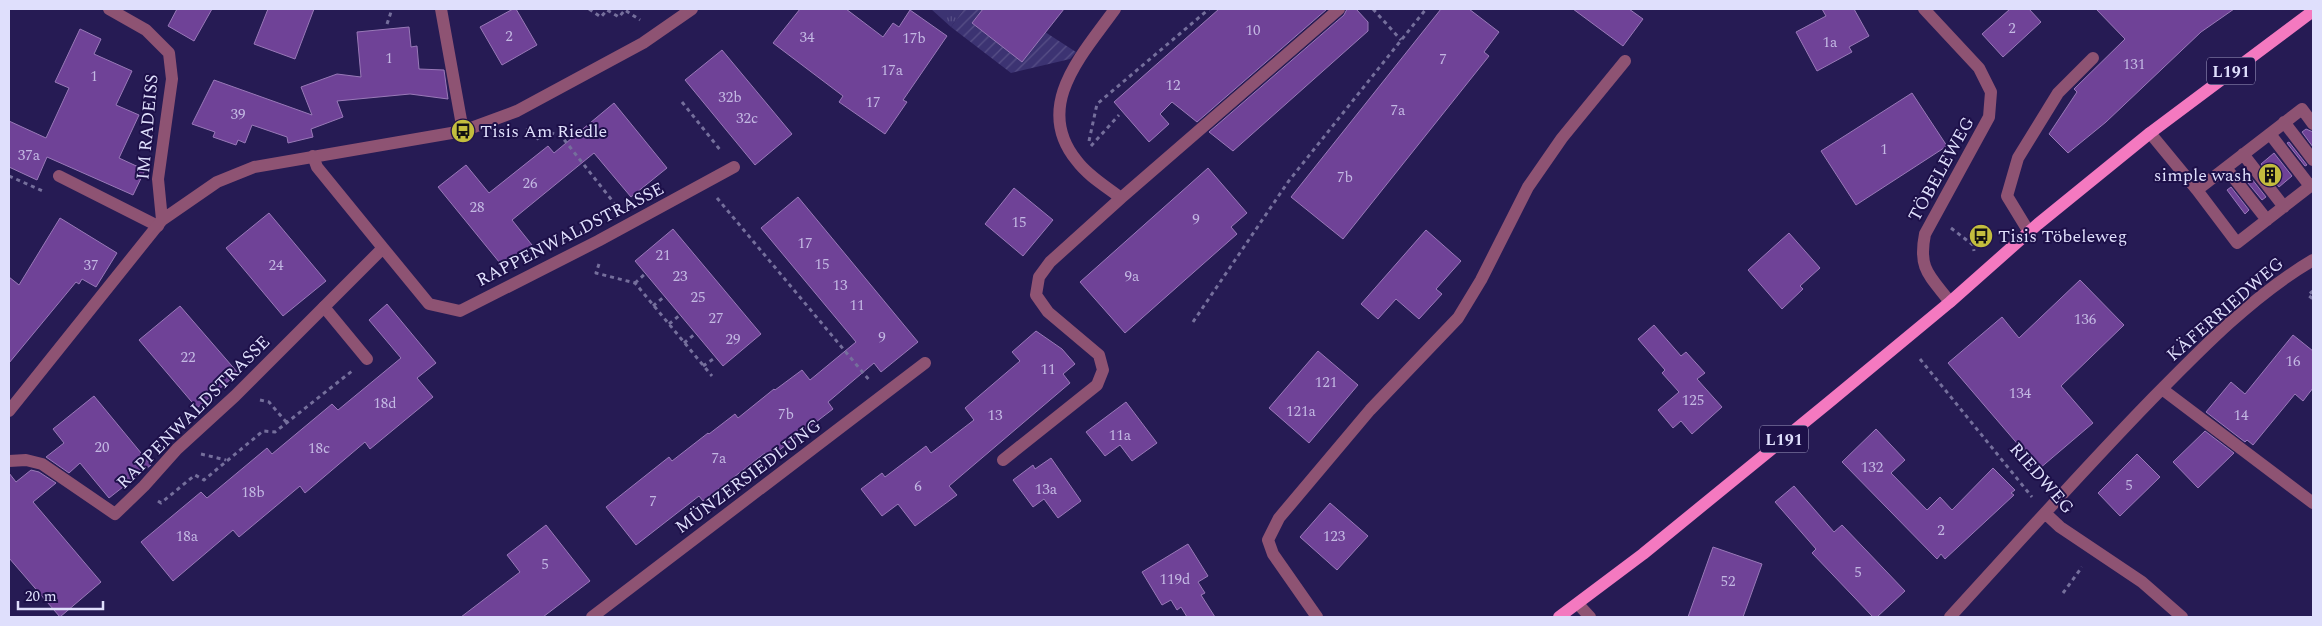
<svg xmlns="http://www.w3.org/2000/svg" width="2322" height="626" viewBox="0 0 2322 626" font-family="Spectral,serif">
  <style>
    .grass { fill: url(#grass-tufts) }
    .garden { fill: url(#garden-furrows) }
    .building { fill: #6f4297; stroke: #9979b8 }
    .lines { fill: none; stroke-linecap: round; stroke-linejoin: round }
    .path { stroke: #756f9c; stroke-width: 3; stroke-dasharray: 4 4; stroke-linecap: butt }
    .lane { stroke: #8e5373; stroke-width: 12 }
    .street { stroke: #8e5373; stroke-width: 12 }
    .primary { stroke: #f479c0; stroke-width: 12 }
    .labels { text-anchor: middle; stroke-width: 4; stroke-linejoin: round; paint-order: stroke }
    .number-label { font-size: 15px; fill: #c3b8e3 }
    .shield { fill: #1d1049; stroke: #a5a1c6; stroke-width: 1 }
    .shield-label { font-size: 16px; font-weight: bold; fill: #dfdffc }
    .street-label { font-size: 18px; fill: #dfdffc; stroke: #1d1049 }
    .poi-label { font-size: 18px; fill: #dfdffc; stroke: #1d1049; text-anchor: start }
  </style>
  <defs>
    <pattern id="grass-tufts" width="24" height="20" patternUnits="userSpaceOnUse" patternTransform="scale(1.25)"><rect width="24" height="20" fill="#3c3372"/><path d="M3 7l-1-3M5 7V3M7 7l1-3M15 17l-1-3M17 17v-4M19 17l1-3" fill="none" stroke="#585087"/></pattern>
    <pattern id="garden-furrows" width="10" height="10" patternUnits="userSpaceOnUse" patternTransform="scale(1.25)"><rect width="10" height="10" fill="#3c3372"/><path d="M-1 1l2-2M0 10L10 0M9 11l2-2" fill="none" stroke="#585087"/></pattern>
  </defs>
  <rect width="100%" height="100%" fill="#261b54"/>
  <path class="grass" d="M931,9H964L951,27Z"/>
  <path class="garden" d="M964,9H983L972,23L1022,62L1045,32L1076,52L1070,59L1011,73L951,27Z"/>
  <path class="building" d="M177,9H212L194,41L168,26Z
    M268,9H314L295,59L254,44Z
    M513,9H516L537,45L502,65L480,27Z
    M800,9H846L883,37L893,23L899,27L910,10L947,36L903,100L907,102L885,134L839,102L843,96L773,43Z
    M983,9H1064L1022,62L972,23Z
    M1219,9H1327L1197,122L1172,102L1160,114L1169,124L1149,142L1114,102Z
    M1347,9H1356L1368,22V31L1233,151L1209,132L1344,15Z
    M1441,9H1469L1499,32L1484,52L1489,56L1343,239L1291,197Z
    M1573,9H1629L1643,19L1623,46Z
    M1822,9H1854L1869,36L1849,47L1852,52L1817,71L1796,32L1826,16Z
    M2010,9H2029L2041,22L2003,57L1982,34Z
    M2096,9H2234L2201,32L2106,122L2068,153L2049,134L2077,92L2074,89L2125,39Z
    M409,27L411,47L417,46L419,69L444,70L448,99L410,94L337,101L343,117L311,129L313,137L288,143L287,137L252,125L245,143L238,140L236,145L213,137L215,132L192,124L214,80L312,115L301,87L337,74L361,77L357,32Z
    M80,29L101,39L94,54L132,71L116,105L139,115L119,158L145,170L133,195L47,157L37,180L9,167V121L46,138L69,88L55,82Z
    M722,50L792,134L755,165L685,80Z
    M1912,93L1947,146L1856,205L1821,151Z
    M614,103L667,168L631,197L594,153L512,220L532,245L504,268L438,187L466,165L489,193L548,146L554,153Z
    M2306,129L2313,132V147L2302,132Z
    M2289,142L2307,165L2305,166L2287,143Z
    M2274,153L2292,176L2279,187L2261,164Z
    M1208,168L1247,213L1231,227L1237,234L1125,333L1080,282Z
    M2248,174L2266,197L2262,200L2243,177Z
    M2231,187L2249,210L2245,214L2227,190Z
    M1014,188L1053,220L1023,256L985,224Z
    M798,197L918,342L881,372L874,363L828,402L833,409L769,458L765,453L703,501L699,496L636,545L606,507L669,457L672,461L708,433L709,434L735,414L738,418L774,389L775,390L802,370L810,380L856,342L761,228Z
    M269,213L326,281L283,316L226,248Z
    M60,218L117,253L96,287L82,279L79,284L76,282L9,363V277L19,285Z
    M673,229L761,334L723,366L635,261Z
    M1426,230L1461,261L1436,289L1442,294L1419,319L1396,299L1378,319L1361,304Z
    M1789,233L1820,268L1800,286L1803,289L1782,309L1748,270Z
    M2080,280L2124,325L2061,386L2093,423L2039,469L1948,363L2002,317L2019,338Z
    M387,304L436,363L417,378L433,397L370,449L365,442L305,493L300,486L239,537L233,530L173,581L141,542L201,492L207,498L267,448L272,454L332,404L338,410L401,358L369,320Z
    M180,306L238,373L197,408L139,340Z
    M1654,325L1681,356L1686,352L1705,373L1697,379L1722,407L1692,434L1681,421L1673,428L1658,410L1679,392L1662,373L1665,370L1638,339Z
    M1036,331L1062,349L1075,364L1063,374L1070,383L949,486L957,495L915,526L898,504L882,516L861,489L882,473L885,477L926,446L931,453L974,420L965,408L1020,361L1012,352Z
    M2293,335L2313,351V388L2303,401L2295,394L2253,445L2247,440L2245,442L2206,412L2231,382L2245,394Z
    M1318,351L1358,385L1309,443L1269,408Z
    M94,396L151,465L109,498L80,463L69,473L46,457L64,443L53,429Z
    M1126,402L1157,443L1132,461L1120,445L1105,456L1086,432Z
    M1876,429L1905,460L1891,473L1927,510L1940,497L1952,510L1993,468L2015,490L2011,493L2014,495L1945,559L1941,554L1937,559L1842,462Z
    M2205,431L2234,453L2198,488L2173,462Z
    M2137,454L2160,477L2120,516L2098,493Z
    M1051,458L1081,501L1058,518L1044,499L1033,507L1013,480L1033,465L1035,469Z
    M31,470L39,472L56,483L33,502L101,582L60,617L9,558V473L16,482Z
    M1794,486L1834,532L1842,525L1905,591L1877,617H1873L1812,553L1816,549L1775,502Z
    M1330,503L1368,536L1337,570L1300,537Z
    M546,525L590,581L543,617H461L520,572L507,555Z
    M1188,544L1208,576L1198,582L1205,593L1201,595L1215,617H1187L1181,607L1177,610L1171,600L1162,605L1142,572Z
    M1713,547L1762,564L1743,617H1688Z"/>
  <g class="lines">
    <path class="path" d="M589,9L601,17L607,10L619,17L625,10L640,20
      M1373,9L1401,40
      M387,24L392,9
      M682,102L721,151
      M527,128L535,140L549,132L562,137L618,208
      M1089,141L1097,104L1209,9
      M1091,146L1119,115
      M9,176L45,192
      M717,198L870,381
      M1951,228L1973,245L1974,251
      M599,264L596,273L635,283L712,376
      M635,283L646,273
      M2313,291L2308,295L2313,299
      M653,306L665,296
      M1193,322L1288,182L1426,9
      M669,324L680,315
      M684,343L696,333
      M1920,359L2032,497
      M703,366L716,357
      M260,400L269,402L287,423
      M201,454L226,460
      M158,501L161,503L195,475L204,480L263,431L275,432L352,371
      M2063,593L2082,567"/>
    <path class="lane" d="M2284,122L2313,160
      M2313,124L2302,109L2197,190L2237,243L2313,184
      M2150,133L2197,190
      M2270,134L2310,186
      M2243,154L2284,207
      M2226,168L2267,220
      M59,176L158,226
      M2029,232L2007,196L2018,158L2058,93L2093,58
      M324,307L367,359
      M1317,617L1273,554L1268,540L1279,518L1370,410L1458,318L1481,280L1528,187L1562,138L1625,61"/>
    <path class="street" d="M109,9L146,30L169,53L172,79L158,179L162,220
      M441,9L463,131
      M1115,9C1083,54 1032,106 1077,161C1088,176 1107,187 1121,198L1339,9
      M1924,9L1979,68L1991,92L1989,117L1925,234C1918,269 1929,275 1950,302
      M313,156L317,167L383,248
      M2162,389L2313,503
      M9,411L162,220L217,182L254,167L463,131L517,111L643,43L692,9
      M1003,460L1097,385L1103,370L1099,355L1048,312L1036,295L1039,277L1050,262L1121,198
      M9,461L26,460L42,464L115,514L144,486L177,449L235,396L383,248L429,304L460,311L598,241L734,167
      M2045,513L2060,527L2142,582L2182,617
      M1578,604L1590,617
      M592,617L925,363
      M1950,617C2016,545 2082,471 2150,401C2200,350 2252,296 2313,260"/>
    <path class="primary" d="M1559,617L1643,554L1828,403L1950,302L2038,224L2150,133L2313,11"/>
  </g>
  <defs>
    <g id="bus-disc" transform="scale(1.25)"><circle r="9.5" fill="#c3bd3e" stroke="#1d1049"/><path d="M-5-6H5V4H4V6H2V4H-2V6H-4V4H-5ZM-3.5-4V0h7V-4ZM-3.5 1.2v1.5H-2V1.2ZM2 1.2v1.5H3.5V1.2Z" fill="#111"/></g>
    <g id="building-disc" transform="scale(1.25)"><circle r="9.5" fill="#c3bd3e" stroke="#1d1049"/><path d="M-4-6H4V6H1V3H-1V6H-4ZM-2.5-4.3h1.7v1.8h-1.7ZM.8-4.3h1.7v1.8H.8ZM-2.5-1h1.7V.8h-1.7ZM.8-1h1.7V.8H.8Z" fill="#111"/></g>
  </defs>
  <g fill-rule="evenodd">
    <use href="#bus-disc" x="463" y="131"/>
    <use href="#building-disc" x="2270" y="175"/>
    <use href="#bus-disc" x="1981" y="236"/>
  </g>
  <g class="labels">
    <g class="number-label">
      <text x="2012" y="33">2</text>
      <text x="1253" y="35">10</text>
      <text x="509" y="41">2</text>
      <text x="807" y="42">34</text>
      <text x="914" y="43">17b</text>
      <text x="1830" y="47">1a</text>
      <text x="389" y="63">1</text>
      <text x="1443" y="64">7</text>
      <text x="2134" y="69">131</text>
      <text x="892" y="75">17a</text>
      <text x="94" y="81">1</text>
      <text x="1173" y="90">12</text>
      <text x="730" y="102">32b</text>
      <text x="873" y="107">17</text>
      <text x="1398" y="115">7a</text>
      <text x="238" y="119">39</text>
      <text x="747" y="123">32c</text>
      <text x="1884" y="154">1</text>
      <text x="29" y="160">37a</text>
      <text x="1345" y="182">7b</text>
      <text x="530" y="188">26</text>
      <text x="477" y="212">28</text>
      <text x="1196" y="224">9</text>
      <text x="1019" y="227">15</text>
      <text x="805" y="248">17</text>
      <text x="663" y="260">21</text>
      <text x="822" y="269">15</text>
      <text x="91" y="270">37</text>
      <text x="276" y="270">24</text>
      <text x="680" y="281">23</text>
      <text x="1132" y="281">9a</text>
      <text x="840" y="290">13</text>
      <text x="698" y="302">25</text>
      <text x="857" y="310">11</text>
      <text x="716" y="323">27</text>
      <text x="2085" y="324">136</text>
      <text x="882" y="342">9</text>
      <text x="733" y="344">29</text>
      <text x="188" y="362">22</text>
      <text x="2293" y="366">16</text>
      <text x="1048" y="374">11</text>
      <text x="1326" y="387">121</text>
      <text x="2020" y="398">134</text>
      <text x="1693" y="405">125</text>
      <text x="385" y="408">18d</text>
      <text x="1301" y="416">121a</text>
      <text x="786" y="419">7b</text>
      <text x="995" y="420">13</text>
      <text x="2241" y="420">14</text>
      <text x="1120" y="440">11a</text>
      <text x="102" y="452">20</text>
      <text x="319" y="453">18c</text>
      <text x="719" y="463">7a</text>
      <text x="1872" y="472">132</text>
      <text x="2129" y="490">5</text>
      <text x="918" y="491">6</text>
      <text x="1046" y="494">13a</text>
      <text x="253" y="497">18b</text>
      <text x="653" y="506">7</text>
      <text x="1941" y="535">2</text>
      <text x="187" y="541">18a</text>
      <text x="1334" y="541">123</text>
      <text x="545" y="569">5</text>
      <text x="1858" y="577">5</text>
      <text x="1175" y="584">119d</text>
      <text x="1728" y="586">52</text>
    </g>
    <g class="shield">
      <rect x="2207" y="57.5" width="48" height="27" rx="4"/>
      <rect x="1760" y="425.5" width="48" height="27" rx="4"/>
    </g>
    <g class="shield-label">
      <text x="2231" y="77">L191</text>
      <text x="1784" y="445">L191</text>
    </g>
    <g class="street-label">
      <text transform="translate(147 127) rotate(-85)" y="6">IM RADEISS</text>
      <text transform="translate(1941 169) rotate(-61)" y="6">TÖBELEWEG</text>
      <text transform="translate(570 234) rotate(-27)" y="6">RAPPENWALDSTRASSE</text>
      <text transform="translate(2225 309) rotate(-41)" y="6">KÄFERRIEDWEG</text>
      <text transform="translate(193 412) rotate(-45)" y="6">RAPPENWALDSTRASSE</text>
      <text transform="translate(748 476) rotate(-37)" y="6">MÜNZERSIEDLUNG</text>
      <text transform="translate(2042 478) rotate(49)" y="6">RIEDWEG</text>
    </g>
    <g class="poi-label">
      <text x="480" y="137">Tisis Am Riedle</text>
      <text x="2252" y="181" text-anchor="end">simple wash</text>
      <text x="1998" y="242">Tisis Töbeleweg</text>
    </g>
  </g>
  <rect width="2322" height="626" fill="none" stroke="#dfdffc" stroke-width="20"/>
  <path d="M18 601v8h85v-8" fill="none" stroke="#dfdffc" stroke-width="2.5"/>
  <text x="25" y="601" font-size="15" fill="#dfdffc" stroke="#1d1049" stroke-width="4" paint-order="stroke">20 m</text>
</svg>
